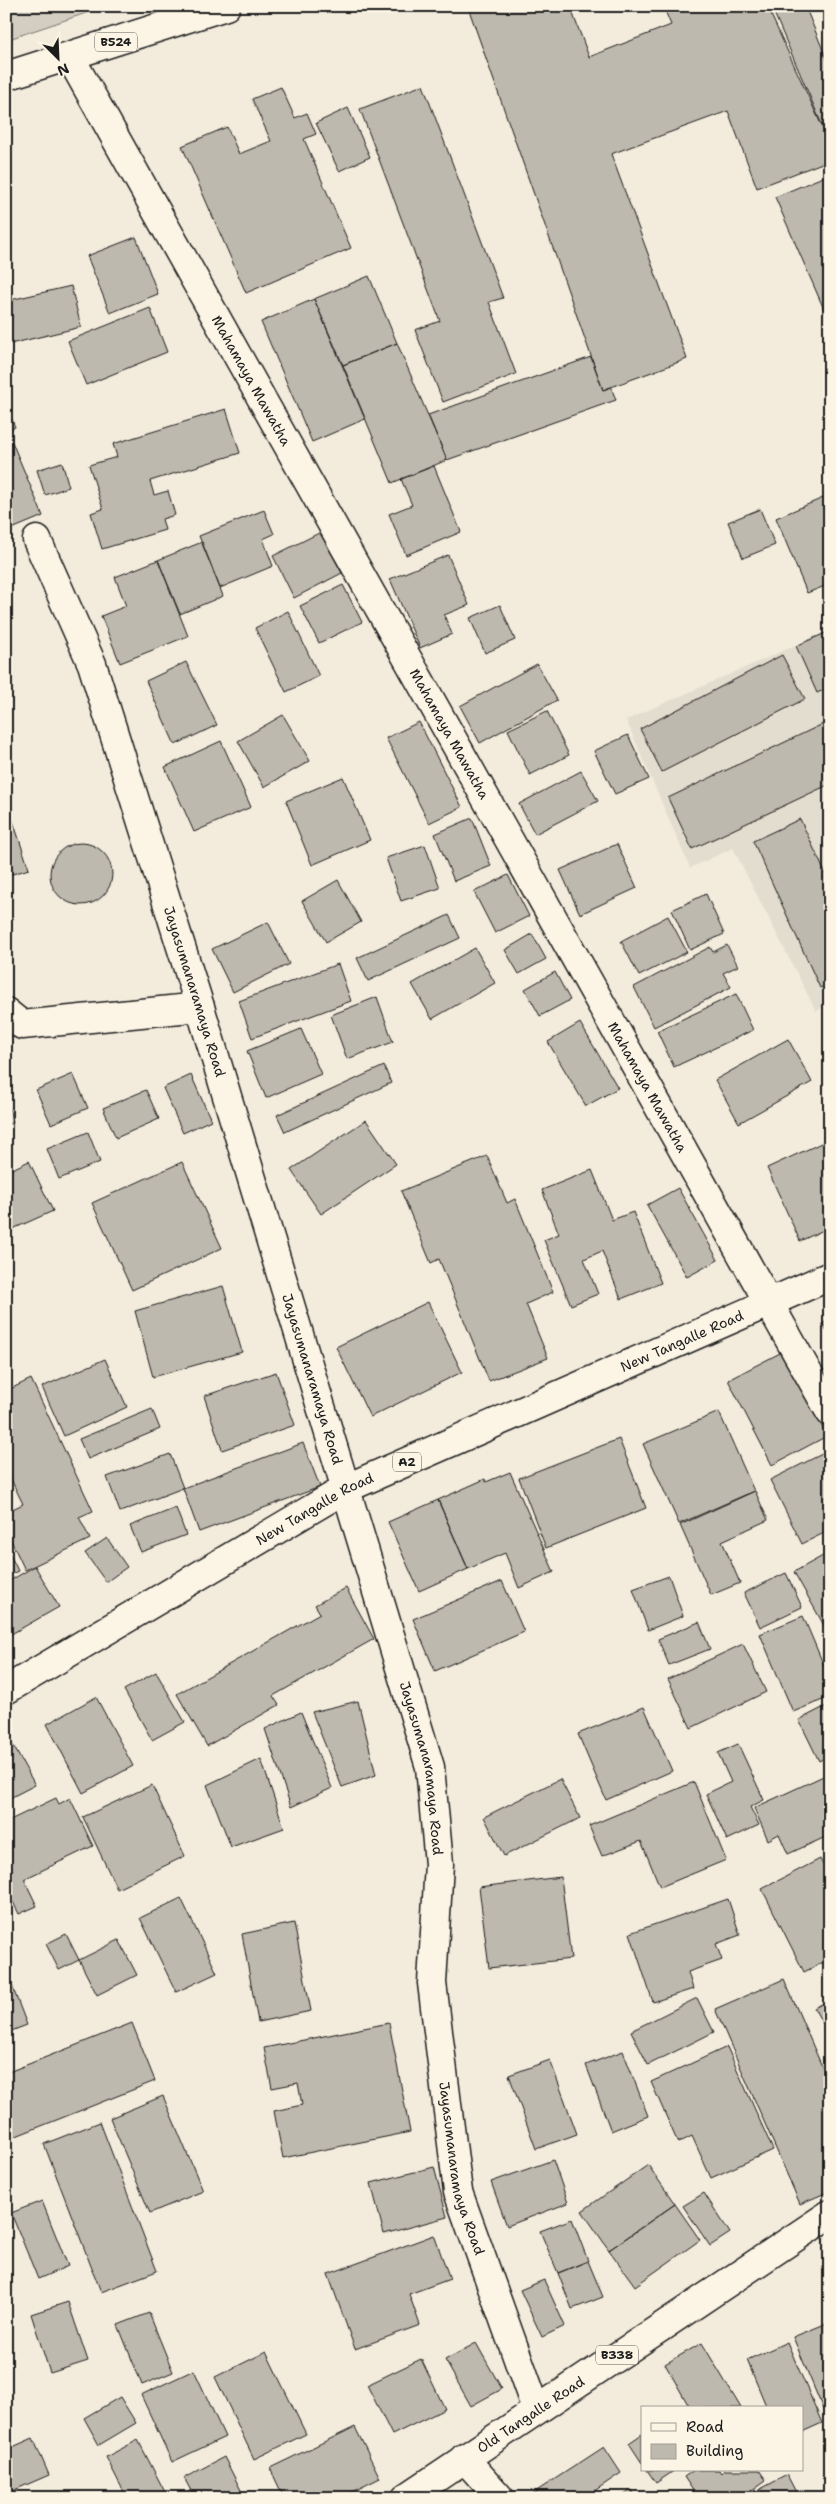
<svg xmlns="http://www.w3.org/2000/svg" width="836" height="2504" viewBox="0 0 836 2504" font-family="'Shantell Sans',sans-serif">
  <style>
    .built { fill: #e3ddcf }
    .green { fill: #d3cec1; stroke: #78756e }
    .building { fill: #beb9ae; stroke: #1c1c1c }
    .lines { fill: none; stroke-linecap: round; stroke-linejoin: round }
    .street-casing { stroke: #1c1c1c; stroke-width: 31 }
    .primary-casing { stroke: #1c1c1c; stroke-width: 31 }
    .highway-casing { stroke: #1c1c1c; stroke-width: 31 }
    .street { stroke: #fcf5e5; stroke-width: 28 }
    .primary { stroke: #fcf5e5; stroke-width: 28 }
    .highway { stroke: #fcf5e5; stroke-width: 28 }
    .labels { text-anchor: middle; stroke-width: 5; stroke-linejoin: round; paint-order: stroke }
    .shield { fill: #fcf5e5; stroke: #5f5d58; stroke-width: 1 }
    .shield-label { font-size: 12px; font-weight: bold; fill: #1c1c1c }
    .street-label { font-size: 14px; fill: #1c1c1c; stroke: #fcf5e5 }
  </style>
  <rect width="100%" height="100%" fill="#f3ecdd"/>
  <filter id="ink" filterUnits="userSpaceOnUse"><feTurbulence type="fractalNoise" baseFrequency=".02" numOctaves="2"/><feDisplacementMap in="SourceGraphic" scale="10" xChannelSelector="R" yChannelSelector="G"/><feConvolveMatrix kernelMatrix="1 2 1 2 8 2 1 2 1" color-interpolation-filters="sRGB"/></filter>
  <g filter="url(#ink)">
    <path class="built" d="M830,630V1004L816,1011L733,848L690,868L626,720Z"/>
    <path class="green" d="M6,6H107L6,40Z"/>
    <path class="building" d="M479,6H570L589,57L671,25L663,6H767L830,144V160L757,188L728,111L611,154L687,359L603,390L469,10Z
      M771,6H805L830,67V124L823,127Z
      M423,85L503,298L489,302L516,374L443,402L415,330L440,321L360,109Z
      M281,87L295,118L307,113L316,134L304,139L351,248L246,293L182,146L227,127L239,154L271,141L252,99Z
      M348,108L370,157L339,171L316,123Z
      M830,174V323L775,197Z
      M136,237L158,294L110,313L87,256Z
      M369,276L397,343L343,365L314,299Z
      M71,286L81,327L6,345V301Z
      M314,299L365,419L312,442L261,322Z
      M150,308L167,352L86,385L68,341Z
      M397,343L447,460L392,483L343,365Z
      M591,357L603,390L611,387L616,400L447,460L428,415Z
      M6,405L15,427L6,431Z
      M226,409L240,453L150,481L154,495L168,491L175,515L162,519L165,530L102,549L91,513L103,509L89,465L117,457L113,444Z
      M12,442L43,516L7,531L6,444Z
      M62,462L69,487L45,495L37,470Z
      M434,466L461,532L406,555L389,514L412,505L401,479Z
      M830,495V584L807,593L776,518Z
      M760,509L775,545L743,558L728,522Z
      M264,510L274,534L263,539L273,566L220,588L199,536Z
      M321,532L342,573L294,598L273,556Z
      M202,542L223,596L180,614L158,560Z
      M448,555L469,605L444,615L452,634L420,648L390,579Z
      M158,560L188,636L120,663L101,616L126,606L115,577Z
      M343,585L362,622L319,643L300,606Z
      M500,605L515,640L485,653L470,618Z
      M288,611L319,676L286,692L255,628Z
      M830,631V687L817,693L796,646Z
      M782,655L805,699L662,772L640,729Z
      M186,662L217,725L175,745L146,681Z
      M537,664L557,700L480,743L460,706Z
      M547,711L569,755L530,775L508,730Z
      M283,715L310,761L264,787L238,741Z
      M419,722L462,807L429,823L386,738Z
      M823,724L830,738V784L692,849L668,798Z
      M628,735L649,779L615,794L594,751Z
      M221,741L251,807L194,832L165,767Z
      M581,771L598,801L535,834L519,804Z
      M343,777L370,840L312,865L286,801Z
      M6,800L29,869L6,876Z
      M472,818L491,866L454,881L435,834Z
      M800,819L830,883V983L820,988L753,841Z
      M50 874a31 31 0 1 1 62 0a31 31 0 1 1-62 0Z
      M617,844L637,888L580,914L560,870Z
      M425,845L440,888L401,901L386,858Z
      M508,875L529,916L495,933L474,892Z
      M338,880L361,922L326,942L302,901Z
      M706,894L724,934L690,950L672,910Z
      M449,915L460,938L368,981L357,958Z
      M668,916L687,952L639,976L621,941Z
      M268,922L289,964L233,992L212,949Z
      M532,934L546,959L519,974L505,950Z
      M727,945L738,966L723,973L731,987L654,1027L634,987L710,947L713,952Z
      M475,948L495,983L432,1019L412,984Z
      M338,964L351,1001L252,1038L239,1001Z
      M555,972L570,1000L540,1016L525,989Z
      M736,994L753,1030L674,1067L657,1031Z
      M377,997L393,1042L347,1059L331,1015Z
      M580,1023L618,1088L586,1106L548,1042Z
      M301,1029L321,1074L266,1098L247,1051Z
      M788,1039L812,1082L739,1123L715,1080Z
      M384,1066L391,1083L285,1132L277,1115Z
      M73,1074L88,1108L51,1124L36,1090Z
      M191,1075L211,1120L183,1133L163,1088Z
      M146,1090L159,1119L116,1138L103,1108Z
      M6,1096L13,1123L6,1125Z
      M366,1120L396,1164L321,1214L291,1170Z
      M88,1132L100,1162L59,1179L47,1149Z
      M830,1139V1227L800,1241L767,1168Z
      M487,1156L507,1203L515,1199L553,1292L526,1304L548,1358L489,1381L439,1259L431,1263L401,1191Z
      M29,1161L53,1211L6,1232V1172Z
      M182,1162L222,1248L132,1290L92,1203Z
      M592,1170L612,1220L633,1212L661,1283L621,1299L602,1251L584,1259L598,1294L571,1305L544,1240L559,1234L542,1190Z
      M678,1188L718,1260L687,1277L647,1205Z
      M223,1286L242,1352L153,1377L135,1311Z
      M428,1302L462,1372L370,1417L336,1347Z
      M830,1320V1338L823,1323Z
      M782,1352L827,1436L772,1465L728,1380Z
      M105,1359L127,1407L64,1436L42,1387Z
      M276,1372L295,1425L222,1450L204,1396Z
      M31,1379L93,1511L79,1517L90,1539L25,1570L6,1530V1512L23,1504L6,1469V1391Z
      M152,1409L160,1429L88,1459L79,1439Z
      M719,1412L754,1491L679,1524L643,1444Z
      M619,1439L646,1508L546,1548L519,1478Z
      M303,1443L320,1487L199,1532L183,1488Z
      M830,1450V1530L802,1544L770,1480Z
      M170,1454L183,1488L120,1512L107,1477Z
      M510,1472L554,1572L519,1588L505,1553L468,1569L438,1500L485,1479L486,1482Z
      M755,1491L768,1520L722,1541L740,1583L711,1595L680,1525Z
      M438,1500L468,1569L419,1591L388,1522Z
      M176,1508L186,1535L141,1552L130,1526Z
      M107,1538L127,1567L106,1582L85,1553Z
      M6,1546L18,1571L6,1577Z
      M830,1552V1636L794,1572Z
      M35,1566L59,1607L6,1637V1583Z
      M786,1573L802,1607L760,1627L744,1593Z
      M669,1576L683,1616L648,1630L633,1589Z
      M502,1581L524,1632L435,1671L413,1619Z
      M346,1588L374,1639L273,1696L279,1705L207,1746L177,1694L320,1613L315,1605Z
      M803,1616L830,1680V1697L793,1712L760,1634Z
      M699,1622L710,1649L669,1665L658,1639Z
      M743,1644L766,1692L691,1728L668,1679Z
      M156,1672L185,1722L152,1740L124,1690Z
      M96,1697L133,1766L83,1793L47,1724Z
      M358,1701L376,1775L342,1787L312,1712Z
      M830,1704V1755L819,1761L799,1720Z
      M644,1707L672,1771L606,1800L578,1734Z
      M301,1712L332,1788L291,1807L265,1729Z
      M10,1740L35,1785L6,1800V1742Z
      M738,1744L764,1800L750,1807L759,1825L727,1840L706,1794L731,1782L718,1753Z
      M261,1759L284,1828L231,1847L207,1785Z
      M830,1773V1835L788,1854L779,1834L768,1840L754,1808Z
      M560,1779L580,1818L504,1856L484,1817Z
      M694,1782L726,1860L660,1887L641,1841L602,1856L589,1826Z
      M152,1785L185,1856L117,1889L83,1817Z
      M56,1798L59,1804L70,1798L93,1846L24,1879L37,1906L19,1914L6,1888V1822Z
      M820,1859L830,1878V1959L804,1972L762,1889Z
      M561,1877L571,1959L489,1968L479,1887Z
      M181,1898L217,1973L176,1992L140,1918Z
      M728,1899L740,1935L716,1944L722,1960L688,1972L693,1989L653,2002L630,1933Z
      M294,1923L311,2011L258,2022L242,1934Z
      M66,1934L79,1960L59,1970L46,1944Z
      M119,1940L137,1975L97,1995L79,1960Z
      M6,1970L27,2025L6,2033Z
      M784,1979L830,2085V2191L800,2204L715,2009Z
      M697,1998L714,2032L648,2065L631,2031Z
      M830,2000V2037L814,2008Z
      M132,2023L155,2081L6,2140V2073Z
      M389,2023L410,2132L283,2158L274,2111L302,2105L298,2083L272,2088L264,2048Z
      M727,2047L773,2150L711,2178L692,2136L678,2143L651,2082Z
      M623,2051L648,2116L611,2131L586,2065Z
      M550,2060L577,2134L536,2149L509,2075Z
      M163,2096L203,2191L150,2213L110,2118Z
      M100,2122L157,2271L101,2292L44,2144Z
      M553,2160L568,2203L507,2226L491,2182Z
      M648,2165L675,2204L609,2250L582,2211Z
      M434,2167L447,2217L384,2234L371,2183Z
      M704,2193L730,2233L710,2246L683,2206Z
      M42,2201L68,2266L38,2279L11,2213Z
      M675,2204L700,2240L635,2286L609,2250Z
      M572,2219L588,2261L558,2273L540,2231Z
      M434,2235L450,2279L409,2294L420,2325L355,2349L328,2274Z
      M588,2261L603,2297L572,2309L558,2273Z
      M544,2280L565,2326L542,2337L520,2290Z
      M68,2302L88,2361L50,2373L31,2314Z
      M149,2313L173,2372L142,2385L118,2325Z
      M830,2322V2426L793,2337Z
      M787,2342L822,2423L802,2432V2408H767L747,2360Z
      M476,2343L502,2389L471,2406L445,2360Z
      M702,2343L741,2408H690L665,2364Z
      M266,2352L306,2434L254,2459L215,2377Z
      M421,2359L445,2409L392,2435L367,2385Z
      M194,2370L225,2437L172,2462L141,2395Z
      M120,2397L136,2423L99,2445L84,2418Z
      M355,2427L380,2478L340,2498H284L270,2468Z
      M642,2434V2463L629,2443Z
      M33,2438L49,2475L12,2491L6,2478V2450Z
      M138,2440L168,2498H127L106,2457Z
      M604,2447L621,2473L584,2498H534L532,2494Z
      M224,2457L245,2498H195L184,2478Z
      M647,2470H675L656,2483Z
      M694,2470H719L721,2473L725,2470H759L766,2480L741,2498H698L684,2477Z
      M787,2475L799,2498H755L753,2493Z
      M632,2490L636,2498H619Z"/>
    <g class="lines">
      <g class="street-casing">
        <g id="street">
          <path id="s1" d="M70,57L830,1412"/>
          <path id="s2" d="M37,540L92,664L200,1007L430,1767L439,1864L432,1983L458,2192L536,2409"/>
          <path d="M6,1012L22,1025L200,1007"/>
          <path d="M464,2458L500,2498"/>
        </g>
      </g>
      <g class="primary-casing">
        <g id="primary">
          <path d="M6,76L226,6"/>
          <path id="s3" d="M406,2498L830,2214"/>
        </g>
      </g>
      <g class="highway-casing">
        <g id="highway">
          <path id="s4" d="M6,1690L347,1488L830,1276"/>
        </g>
      </g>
      <use href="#street" class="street"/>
      <use href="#primary" class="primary"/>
      <use href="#highway" class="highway"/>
    </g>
  </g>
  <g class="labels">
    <g class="shield">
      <rect x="95" y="32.5" width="42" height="19" rx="4"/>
      <rect x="393" y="1452.5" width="28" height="19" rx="4"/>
      <rect x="596" y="2345.5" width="42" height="19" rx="4"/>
    </g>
    <g class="shield-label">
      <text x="116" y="46">B524</text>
      <text x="407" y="1466">A2</text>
      <text x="617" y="2359">B338</text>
    </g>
    <g class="street-label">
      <text dy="5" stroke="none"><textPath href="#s1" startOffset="371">Mahamaya Mawatha</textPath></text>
      <text dy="5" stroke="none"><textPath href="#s1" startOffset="776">Mahamaya Mawatha</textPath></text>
      <text dy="5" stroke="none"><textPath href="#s2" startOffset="479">Jayasumanaramaya Road</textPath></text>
      <text dy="5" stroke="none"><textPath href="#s1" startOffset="1181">Mahamaya Mawatha</textPath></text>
      <text dy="5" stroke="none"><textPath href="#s4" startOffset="762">New Tangalle Road</textPath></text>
      <text dy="5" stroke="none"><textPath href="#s2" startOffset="884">Jayasumanaramaya Road</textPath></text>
      <text dy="5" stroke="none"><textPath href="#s4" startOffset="358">New Tangalle Road</textPath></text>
      <text dy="5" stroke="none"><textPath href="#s2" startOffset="1289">Jayasumanaramaya Road</textPath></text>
      <text dy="5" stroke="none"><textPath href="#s2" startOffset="1694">Jayasumanaramaya Road</textPath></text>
      <text dy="5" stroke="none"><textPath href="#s3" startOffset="150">Old Tangalle Road</textPath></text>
    </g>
  </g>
  <rect width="836" height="2504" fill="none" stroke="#fcf5e5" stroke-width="25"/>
  <rect x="12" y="12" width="811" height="2479" fill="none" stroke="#1c1c1c" stroke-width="2" filter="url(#ink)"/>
  <rect x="641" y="2406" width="162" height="65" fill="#fcf5e5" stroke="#a29e95"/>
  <rect x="651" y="2423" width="25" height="8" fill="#fcf5e5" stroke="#a29e95"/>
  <text x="686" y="2432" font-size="15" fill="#1c1c1c">Road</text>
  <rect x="651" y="2444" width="25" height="15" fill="#beb9ae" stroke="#a29e95"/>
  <text x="686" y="2456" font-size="15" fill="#1c1c1c">Building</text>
  <g transform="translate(58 58) rotate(156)" stroke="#fcf5e5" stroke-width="4" paint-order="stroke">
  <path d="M0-4L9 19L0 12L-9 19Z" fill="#1c1c1c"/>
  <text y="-8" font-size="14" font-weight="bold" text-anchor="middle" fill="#1c1c1c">N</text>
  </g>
</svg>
